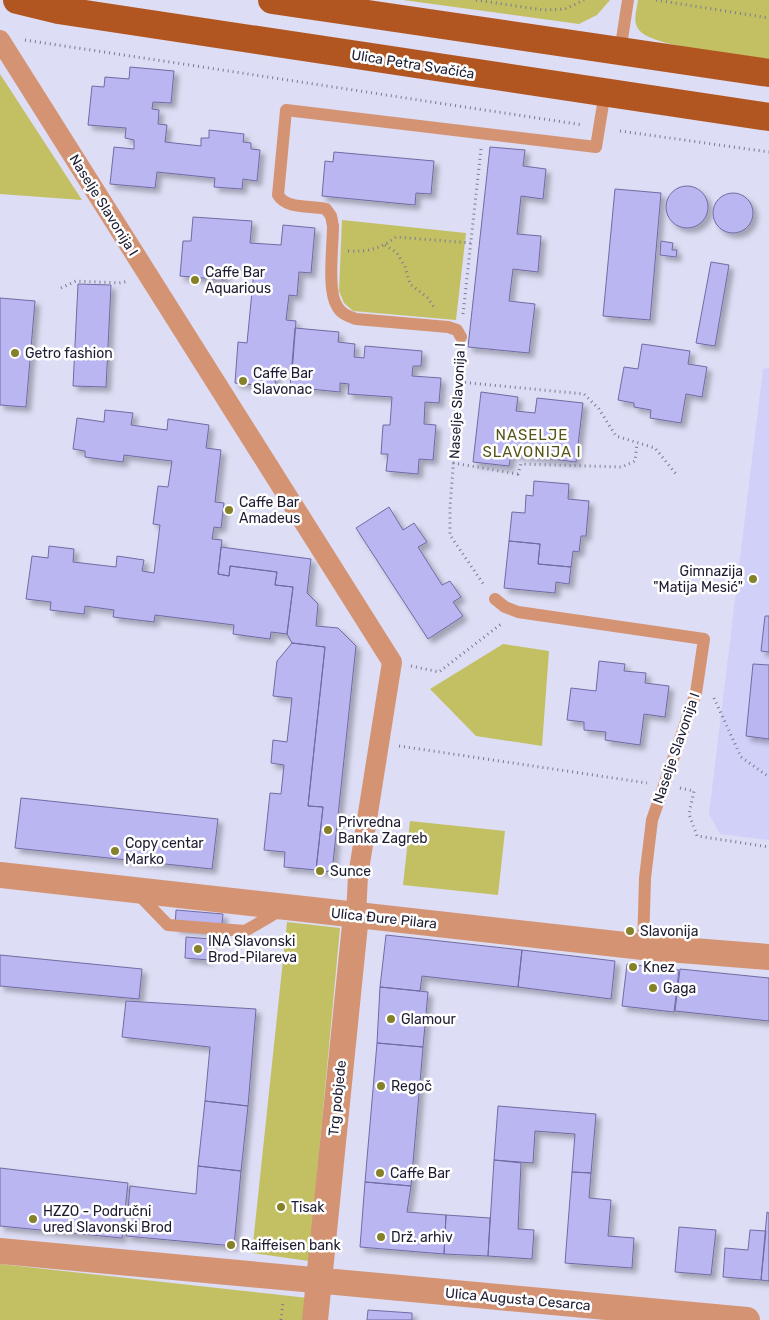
<svg xmlns="http://www.w3.org/2000/svg" width="769" height="1320" viewBox="0 0 769 1320" font-family="Rubik,sans-serif">
  <style>
    .built { fill: #d1d0f8 }
    .green { fill: #c3c064 }
    .building { fill: #bab6f1; stroke: #706ba2; filter: url(#shadow) }
    .lines { fill: none; stroke-linecap: round; stroke-linejoin: round }
    .path { stroke: #7b7a91; stroke-width: 3; stroke-dasharray: 1 4; stroke-linecap: butt }
    .service { stroke: #d49474; stroke-width: 12 }
    .pedestrian { stroke: #d49474; stroke-width: 20 }
    .minor { stroke: #d49474; stroke-width: 26 }
    .primary { stroke: #b25621; stroke-width: 28 }
    .poi-dot { fill: #848129; stroke: #fff; stroke-width: 2 }
    .labels { text-anchor: middle; stroke-width: 5; stroke-linejoin: round; paint-order: stroke }
    .street-label { font-size: 14px; fill: #1e1c32; stroke: #fff }
    .poi-label { font-size: 14px; fill: #1e1c32; stroke: #fff; text-anchor: start }
    .neighbourhood-label { font-size: 15px; letter-spacing: 1px; fill: #575418; stroke: #fff }
  </style>
  <defs>
    <filter id="shadow"><feDropShadow dx="4.5" dy="4.5" stdDeviation="2.5" flood-color="#0004"/></filter>
  </defs>
  <rect width="100%" height="100%" fill="#ddddf5"/>
  <path class="built" d="M769,368V840L720,834L709,814L763,369Z"/>
  <path class="green" d="M403,0H610L597,15L579,24Z
    M638,0H769V59C743,55 653,48 639,30C632,22 637,9 638,0Z
    M0,74L82,200L0,194Z
    M342,220L466,233L456,320L353,311L344,303L339,291Z
    M503,644L549,651L542,746L476,736L430,689Z
    M410,821L505,831L498,895L403,885Z
    M287,922L340,928L309,1261L252,1253Z
    M0,1264L308,1298L306,1320H0Z"/>
  <path class="building" d="M130,67L174,71L171,103L153,102L152,109L159,110L158,124L167,125L165,142L201,146V138H209V130L244,134L243,142L251,143V149L260,150L257,181L243,179L242,189L214,187L215,178L157,172L155,188L110,184L114,147L134,149V140L125,138L126,128L88,125L92,86L104,87L105,77L129,79Z
    M490,147L525,150L523,166L546,169L543,199L521,196L517,234L541,236L538,272L513,269L509,301L535,304L529,353L468,347Z
    M334,152L434,161L431,194L416,193L415,205L322,196L325,161L333,162Z
    M666 207a21 21 0 1 1 42 0a21 21 0 1 1-42 0Z
    M615,189L661,193L650,320L603,316Z
    M713 213a20 20 0 1 1 40 0a20 20 0 1 1-40 0Z
    M193,217L252,221L250,243L281,245L283,225L315,228L311,273L299,272L297,296L289,295L286,320L296,321L292,373L276,371L275,387L235,383L238,342L247,343L254,271L226,269L225,280L180,276L183,241H191Z
    M661,241L673,243L672,250H677L676,257L660,255Z
    M711,262L729,265L715,346L696,343Z
    M78,284L111,285L106,387L73,386Z
    M0,298L35,301L26,407L0,405Z
    M295,328L339,332L338,342L355,344L354,357L364,358L365,346L422,351L421,366H413L412,376L441,378L439,403L425,402L424,424L436,425L433,460L419,459L418,474L386,471L388,454H381L383,425H390L392,397L348,394L349,384L340,383V392L290,387Z
    M642,344L690,351L688,364L707,367L702,397L686,394L681,423L650,418L651,410L634,407V403L618,400L624,367L638,369Z
    M481,392L518,397L516,411L535,413L537,398L583,403L576,462L511,454L509,466L473,462Z
    M105,410L133,413L131,425L167,430L168,419L209,425L206,448L221,450L215,502L224,503L221,528L214,527L212,539L222,540L218,574L229,576L230,566L277,572L275,585L293,587L287,634L271,632L270,639L233,634L234,625L155,615L154,622L113,617L114,610L85,606L84,614L50,610L51,602L26,599L32,556L48,558L49,546L74,549L73,562L116,567L117,556L144,560L142,571L154,573L160,525L153,524L158,486L168,487L172,461L124,455L123,462L85,457V451L73,449L77,418L104,422Z
    M534,481L569,484L568,499L589,501L586,536H581L579,552L573,551L571,567L538,564L540,544L509,541L512,512L525,513L526,495L533,496Z
    M389,507L403,530L414,523L427,542L418,547L442,585L450,581L461,597L453,602L463,616L428,639L356,528Z
    M509,541L540,544L538,564L571,567L569,584L556,582L555,593L504,588Z
    M221,547L311,559L307,593L318,604L316,626L338,628L356,646L332,872L316,870L323,807L308,806L325,647L292,643L287,634L293,587L275,585L277,572L230,566L229,576L218,574Z
    M765,616H769V652L761,651Z
    M292,643L325,647L308,806L323,807L316,870L284,867L285,852L264,850L270,793L281,794L284,765L271,763L273,740L287,742L292,698L273,696L277,661Z
    M599,661L625,664L624,671L646,673L645,683L669,686L665,717L644,714L640,745L605,740L606,732L584,730V722L567,720L571,688L596,691Z
    M753,664L769,665V739L746,736Z
    M21,798L218,819L212,869L15,848Z
    M176,910L223,914L221,932L175,928Z
    M386,935L522,950L518,987L422,976L420,991L380,987Z
    M186,937L211,939L209,960L185,958Z
    M522,950L615,961L611,999L518,987Z
    M0,955L142,969L139,999L0,986Z
    M627,964L679,970L674,1012L622,1006Z
    M680,969L769,978V1021L675,1011Z
    M380,987L428,992L423,1047L377,1043Z
    M126,1001L256,1009L248,1106L205,1101L210,1047L122,1037Z
    M377,1043L423,1047L411,1186L365,1182Z
    M205,1101L248,1106L241,1171L198,1166Z
    M498,1106L596,1114L591,1173L572,1172L575,1134L535,1131L533,1163L494,1160Z
    M494,1160L521,1163L518,1229L534,1230L532,1259L488,1256Z
    M198,1166L241,1171L234,1246L126,1236L130,1186L196,1194Z
    M0,1168L128,1183L122,1238L0,1226Z
    M572,1172L591,1173L589,1198L611,1200L608,1236L634,1238L632,1268L565,1263Z
    M365,1182L411,1186L407,1212L446,1215L444,1254L360,1247Z
    M767,1212L769,1213V1281L761,1280Z
    M446,1215L490,1218L488,1256L444,1254Z
    M679,1227L716,1230L711,1275L675,1272Z
    M750,1230L766,1231L761,1280L723,1277L725,1248L748,1250Z
    M368,1310L412,1313V1320H367Z"/>
  <g class="lines">
    <path class="path" d="M476,0L543,10L565,9L584,0
      M656,0L769,18
      M25,40L583,125
      M620,131L769,152
      M385,245L397,253L405,267L410,284L428,298L435,309
      M348,251C368,252 380,249 396,237L471,243
      M61,288L76,281L119,283L129,281
      M463,314L481,149
      M462,353L450,507V535L484,585
      M460,382L584,394L599,409L616,436L655,448L676,474
      M453,463L518,474L521,464L622,467L635,461L637,443
      M411,666L439,672L501,624
      M714,698L741,757L769,777
      M399,746L647,783
      M680,788L694,791L689,814L697,836L769,847
      M281,1320L283,1301"/>
    <path class="service" d="M620,52L628,0
      M461,337L457,330L448,327L356,319C348,316 341,314 337,306C327,291 333,245 333,226L331,216L326,209C311,205 287,210 278,195L286,110L596,147L605,92
      M495,599L505,607L518,612L704,639L696,693L652,820L645,878L643,947
      M137,893L168,925L245,931L281,910"/>
    <path class="pedestrian" d="M0,40L392,662L358,876L356,915"/>
    <path class="minor" d="M0,875L643,947L769,957
      M0,1251L747,1320
      M315,1320L356,915"/>
    <path class="primary" d="M17,0L58,10L769,117
      M272,0L769,73"/>
  </g>
  <g class="poi-dot">
    <circle cx="195" cy="280" r="5"/>
    <circle cx="15" cy="353" r="5"/>
    <circle cx="243" cy="381" r="5"/>
    <circle cx="229" cy="510" r="5"/>
    <circle cx="753" cy="579" r="5"/>
    <circle cx="328" cy="830" r="5"/>
    <circle cx="115" cy="851" r="5"/>
    <circle cx="320" cy="871" r="5"/>
    <circle cx="630" cy="931" r="5"/>
    <circle cx="198" cy="949" r="5"/>
    <circle cx="633" cy="967" r="5"/>
    <circle cx="653" cy="988" r="5"/>
    <circle cx="391" cy="1019" r="5"/>
    <circle cx="381" cy="1086" r="5"/>
    <circle cx="380" cy="1173" r="5"/>
    <circle cx="281" cy="1207" r="5"/>
    <circle cx="33" cy="1219" r="5"/>
    <circle cx="381" cy="1237" r="5"/>
    <circle cx="231" cy="1245" r="5"/>
  </g>
  <g class="labels">
    <g class="street-label">
      <text transform="translate(413 64) rotate(9)" y="5">Ulica Petra Svačića</text>
      <text transform="translate(104 205) rotate(58)" y="5">Naselje Slavonija I</text>
      <text transform="translate(457 401) rotate(-87)" y="5">Naselje Slavonija I</text>
      <text transform="translate(676 748) rotate(-71)" y="5">Naselje Slavonija I</text>
      <text transform="translate(384 918) rotate(6)" y="5">Ulica Đure Pilara</text>
      <text transform="translate(337 1098) rotate(-84)" y="5">Trg pobjede</text>
      <text transform="translate(518 1299) rotate(5)" y="5">Ulica Augusta Cesarca</text>
    </g>
    <g class="poi-label">
      <text x="205" y="277">Caffe Bar<tspan x="205" dy="16">Aquarious</tspan></text>
      <text x="25" y="358">Getro fashion</text>
      <text x="253" y="378">Caffe Bar<tspan x="253" dy="16">Slavonac</tspan></text>
      <text x="239" y="507">Caffe Bar<tspan x="239" dy="16">Amadeus</tspan></text>
      <text x="743" y="576" text-anchor="end">Gimnazija<tspan x="743" dy="16">"Matija Mesić"</tspan></text>
      <text x="338" y="827">Privredna<tspan x="338" dy="16">Banka Zagreb</tspan></text>
      <text x="125" y="848">Copy centar<tspan x="125" dy="16">Marko</tspan></text>
      <text x="330" y="876">Sunce</text>
      <text x="640" y="936">Slavonija</text>
      <text x="208" y="946">INA Slavonski<tspan x="208" dy="16">Brod-Pilareva</tspan></text>
      <text x="643" y="972">Knez</text>
      <text x="663" y="993">Gaga</text>
      <text x="401" y="1024">Glamour</text>
      <text x="391" y="1091">Regoč</text>
      <text x="390" y="1178">Caffe Bar</text>
      <text x="291" y="1212">Tisak</text>
      <text x="43" y="1216">HZZO - Područni<tspan x="43" dy="16">ured Slavonski Brod</tspan></text>
      <text x="391" y="1242">Drž. arhiv</text>
      <text x="241" y="1250">Raiffeisen bank</text>
    </g>
    <g class="neighbourhood-label">
      <text x="532" y="440">NASELJE<tspan x="532" dy="17">SLAVONIJA I</tspan></text>
    </g>
  </g>
</svg>
